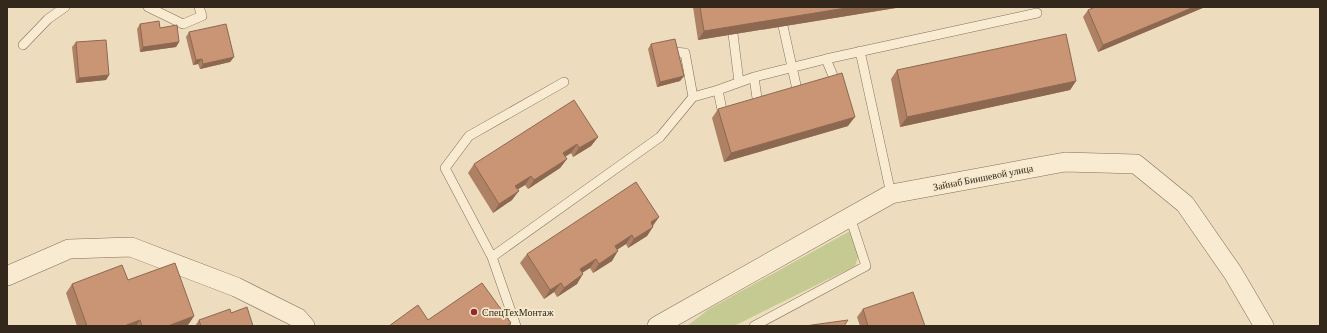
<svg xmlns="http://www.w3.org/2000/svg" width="1327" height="333" viewBox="0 0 1327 333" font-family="'Crimson Pro',serif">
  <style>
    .green { fill: #c5ca93 }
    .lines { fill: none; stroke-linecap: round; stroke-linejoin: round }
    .service-casing { stroke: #846e57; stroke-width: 10 }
    .minor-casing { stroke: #846e57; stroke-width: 20 }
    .service { stroke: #f8ebd1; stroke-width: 9 }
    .minor { stroke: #f8ebd1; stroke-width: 19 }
    .wall { fill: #ae8064 }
    .shaded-wall { fill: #8d6851 }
    .building { fill: #ca9574; stroke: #8d6851 }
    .poi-dot { fill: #92292d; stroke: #f4e8cd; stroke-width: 1.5 }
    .labels { text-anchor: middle; stroke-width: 3.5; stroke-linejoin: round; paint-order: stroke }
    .street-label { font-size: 10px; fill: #34271c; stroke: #f4e8cd }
    .poi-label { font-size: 10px; fill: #34271c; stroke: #f4e8cd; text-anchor: start }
  </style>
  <rect width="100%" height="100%" fill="#edddbe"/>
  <path class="green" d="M850,231L859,254L855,266L734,326H687L709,309Z"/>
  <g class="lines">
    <g class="service-casing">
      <path id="service" d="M148,7L183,24L202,16L199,7
        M783,26L798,94
        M733,34L739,82
        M23,45L48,19L65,7
        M860,51L891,194
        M674,52L685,53L693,97
        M826,59L836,83
        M754,77L758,105
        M718,90L723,115
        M492,257L445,168L469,136L564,82
        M516,326L492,257L660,137L693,97L718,90L754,77L826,59L1037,13
        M754,326L866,266L850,217"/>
    </g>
    <g class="minor-casing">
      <path id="minor" d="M7,276L69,249L131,247L236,287L298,318L305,326
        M657,326L891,194L1065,162L1136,164L1185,204L1233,273L1264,326"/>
    </g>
    <use href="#service" class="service"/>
    <use href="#minor" class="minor"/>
  </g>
  <path class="wall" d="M693,7H902L698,40Z
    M1205,7L1098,52L1083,17L1088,10Z
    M140,24L160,28L179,42L176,47L140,52L137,29Z
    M189,32L234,57L230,62L200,69L198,64L193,65L186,37Z
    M76,42L109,75L106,80L76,83L72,47Z
    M651,44L684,76L680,81L657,87L648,49Z
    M897,70L1076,81L1070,90L900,127L891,79Z
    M718,109L848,126L724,162L712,118Z
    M598,137L591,146L573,157L571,153L565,157L567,159L560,168L528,189L525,185L517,189L512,200L493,213L468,173L474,164Z
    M659,217L653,226L647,236L628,248L626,244L617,250L612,261L593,273L590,268L582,273L577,284L557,297L554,292L544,299L520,263L527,254Z
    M128,280L194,316L188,325L186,326H77L66,293L72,284Z
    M863,309L925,326H860L857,317Z
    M231,313L253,326H195L199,320Z"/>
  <path class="shaded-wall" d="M852,7H902L698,40L704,31Z
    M1194,7H1205L1098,52L1103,45Z
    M179,42L176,47L140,52L143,47Z
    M234,57L230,62L200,69L203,64Z
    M202,59L198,64L193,65L196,60Z
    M109,75L106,80L76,83L79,78Z
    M684,76L680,81L657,87L660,82Z
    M1076,81L1070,90L900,127L907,117Z
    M855,117L848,126L724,162L731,153Z
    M598,137L591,146L573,157L579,148Z
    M577,144L571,153L556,162L563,153Z
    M567,159L560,168L528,189L534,180Z
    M531,176L525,185L509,195L515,186Z
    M519,191L512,200L493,213L499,204Z
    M659,217L652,226L651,222Z
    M653,227L647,236L628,248L634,239Z
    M632,235L626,244L608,255L615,246Z
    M618,251L612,261L593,273L599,264Z
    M596,259L590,268L573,278L580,269Z
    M583,274L577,284L557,297L564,288Z
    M561,283L554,292L544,299L550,290Z
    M194,316L188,325L186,326H168Z
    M140,320L136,326H124Z"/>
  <path class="building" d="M700,7H852L704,31Z
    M1095,7H1194L1103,45L1088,10Z
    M159,21L160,28L177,25L179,42L143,47L140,24Z
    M226,24L234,57L203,64L202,59L196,60L189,32Z
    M1066,34L1076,81L907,117L897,70Z
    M675,39L684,76L660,82L651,44Z
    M106,40L109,75L79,78L76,42Z
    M842,73L855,117L731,153L718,109Z
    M574,100L598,137L579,148L577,144L563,153L567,159L534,180L531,176L515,186L519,191L499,204L474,164Z
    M636,182L659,217L651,222L653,227L634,239L632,235L615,246L618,251L599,264L596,259L580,269L583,274L564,288L561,283L550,290L527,254Z
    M175,263L194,316L168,326H142L140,320L124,326H87L72,284L122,265L128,280Z
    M482,283L511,323L507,326H389L418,305L428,320Z
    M913,292L925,326H868L863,309Z
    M247,307L253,326H201L199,320L230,309L231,313Z
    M848,320L844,326H805Z"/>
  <circle class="poi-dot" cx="474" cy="312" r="4"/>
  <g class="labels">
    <g class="street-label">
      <text transform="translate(983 177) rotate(-11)" y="4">Зайнаб Биишевой улица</text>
    </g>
    <g class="poi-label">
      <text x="482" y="316">СпецТехМонтаж</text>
    </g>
  </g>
  <rect width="1327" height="333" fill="none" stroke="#34271c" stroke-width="16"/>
</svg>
